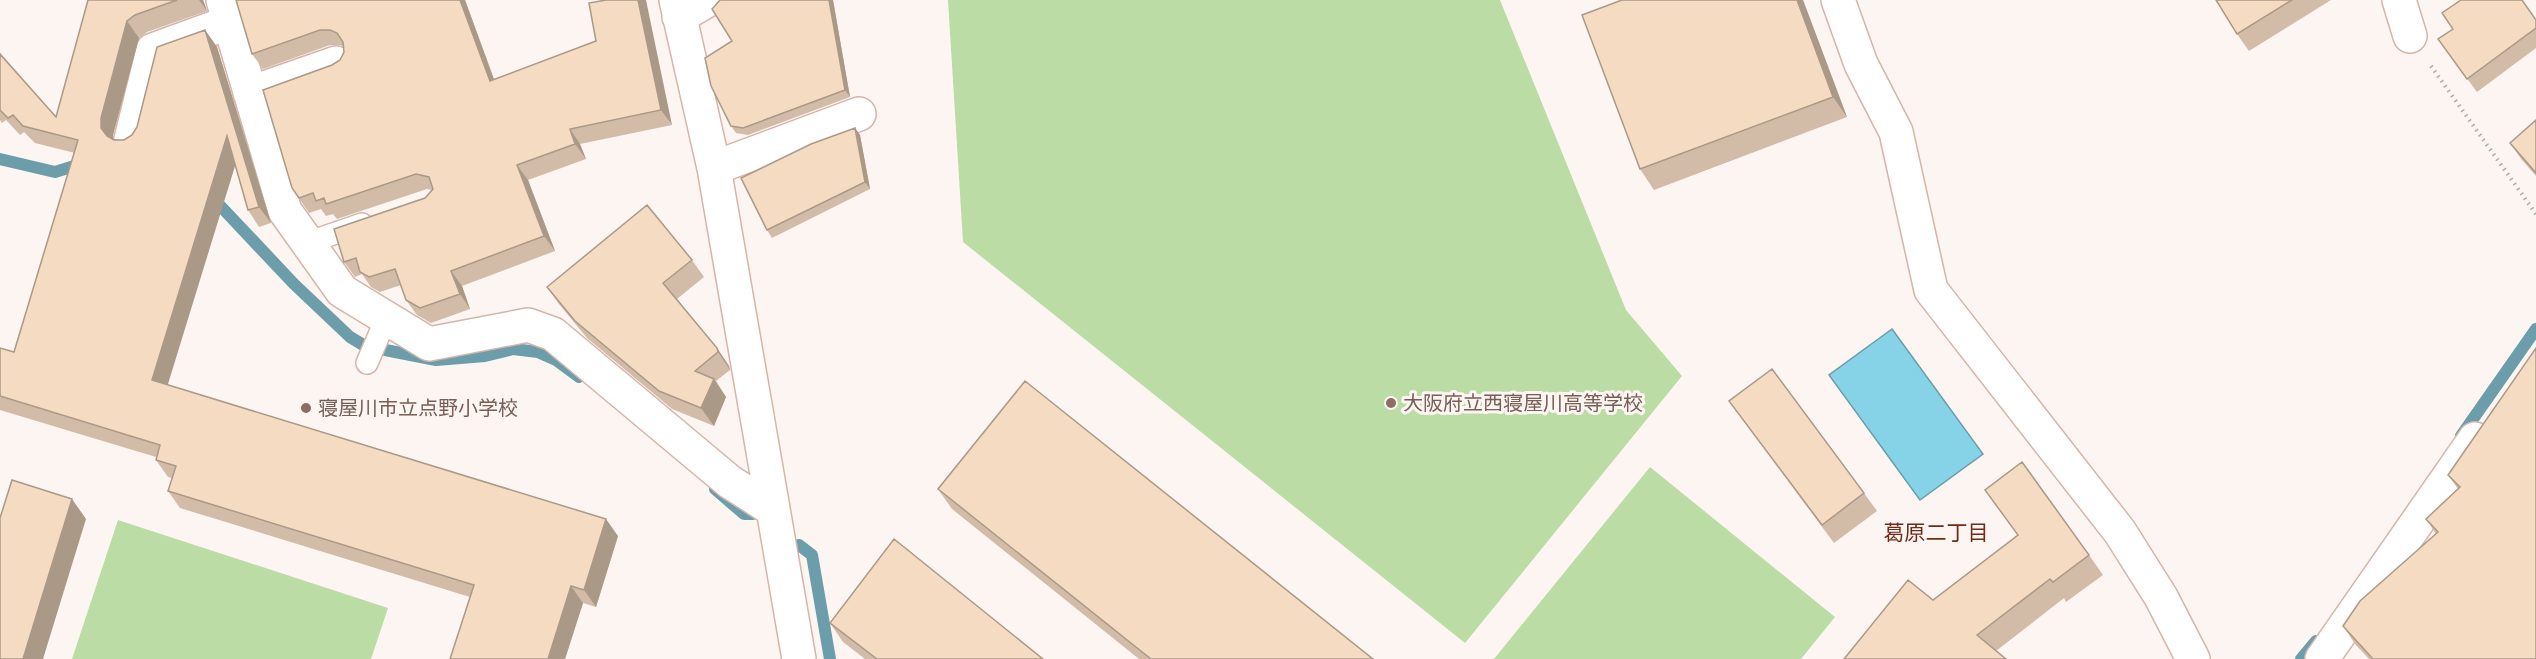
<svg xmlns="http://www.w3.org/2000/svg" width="2536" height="659" viewBox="0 0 2536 659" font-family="'Roboto Condensed','Noto Sans JP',sans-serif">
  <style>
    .green { fill: #bcdca6 }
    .water { fill: #86d3e8; stroke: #6b9daa; stroke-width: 1.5 }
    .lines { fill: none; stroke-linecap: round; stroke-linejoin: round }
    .stream { stroke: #6b9daa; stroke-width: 12 }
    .service-casing { stroke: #d6b4a8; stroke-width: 24 }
    .minor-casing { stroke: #d6b4a8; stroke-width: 36 }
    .path { stroke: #b3aaa7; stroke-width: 4; stroke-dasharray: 1.5 4.5; stroke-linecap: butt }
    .service { stroke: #fff; stroke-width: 21 }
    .minor { stroke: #fff; stroke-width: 33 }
    .wall { fill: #d2bca7 }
    .shaded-wall { fill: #ab9988 }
    .building { fill: #f4dbc2; stroke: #ab9988; stroke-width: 1.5 }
    .education-dot { fill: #8d6e63; stroke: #fcf5f2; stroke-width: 2 }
    .labels { text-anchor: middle; stroke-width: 6; stroke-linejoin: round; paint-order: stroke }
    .education-label { font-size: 20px; fill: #785e54; stroke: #fcf5f2; text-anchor: start }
    .neighbourhood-label { font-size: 21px; fill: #6f2c19; stroke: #fcf5f2 }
  </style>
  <rect width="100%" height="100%" fill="#fcf5f2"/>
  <path class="green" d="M948,0H1500L1626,310L1682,376L1465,643L963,242Z
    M1650,467L1835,617L1801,659H1494Z
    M118,520L388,608L371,659H72Z"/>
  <path class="water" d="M1892,329L1983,454L1920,500L1829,375Z"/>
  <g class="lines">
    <path class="stream" d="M0,159L55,172L84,163
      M211,196L294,284L350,337L365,346L436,360L485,356L513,349L538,352L556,360L579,377
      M2461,436L2536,329
      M715,489L744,514H753
      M799,545L812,555L830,659
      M2301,659L2316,641"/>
    <g class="service-casing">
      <path id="service" d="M307,243L362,224
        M367,363L386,319"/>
    </g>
    <g class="minor-casing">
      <path id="minor" d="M223,0L285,211L342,291L429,344L528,325L553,334L730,482L772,509
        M676,0L714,168L799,659
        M1838,0L1861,64L1896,132L1931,290L2120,532L2161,597L2193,659
        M2399,0L2410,36
        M679,17L708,0
        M250,93L336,63
        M131,139L153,50L230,22
        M714,168L859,114
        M2322,659L2475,439"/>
    </g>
    <path class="path" d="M2431,66L2536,214"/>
    <use href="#service" class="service"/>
    <use href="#minor" class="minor"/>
  </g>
  <path class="wall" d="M88,0H203L207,11L147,32L139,38L113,135V139L124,140L132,135L205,30L217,47L271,223L259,227L248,210L235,165L167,385L618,536L596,607L583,603L565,659H450L470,597L180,508L168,491L172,478L168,477L156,460V457L0,410V348L14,352L75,153L35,143L24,132L20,135L6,120L2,123L0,120V54L56,117Z
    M236,0H465L494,79L596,41L589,3L672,125L580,144L586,159L528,180L555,251L462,286L470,309L431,323L417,315L406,300L401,285L380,292L371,287L362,274L355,277L344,262L425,198L432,190L427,189L337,219L333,214L326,216L321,209L309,213L292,188L332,65L340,60L344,52L343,46L340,45H330L263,69L252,54Z
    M833,0L850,97L748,135L736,133L731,126L732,41L719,2Z
    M1622,0H1803L1847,117L1654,190L1640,169Z
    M2216,0H2331L2249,51L2237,34Z
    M2536,20V48L2477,92L2438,39Z
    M2536,120V176L2522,160L2510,143Z
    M855,128L860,135L870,189L772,238L767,230Z
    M692,260L704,277L677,299L717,348L729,366L730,370L716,381L726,397L714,426L672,409L587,338L559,304L547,287Z
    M2536,348V659H2369L2355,644L2343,626L2436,534L2426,519L2458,489L2448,475Z
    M1729,401L1864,493L1877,511L1834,543Z
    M938,489L1373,659H1139L952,509Z
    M1985,490L2089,555L2103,575L2066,602L2064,598L1996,651L1933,600L2018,535Z
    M830,623L1043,659H865L843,642Z"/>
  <path class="shaded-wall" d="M199,0H203L207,11Z
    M460,0H465L500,96L490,81Z
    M638,0H646L672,125L661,110Z
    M829,0H833L850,97L845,90Z
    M1797,0H1803L1847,117L1833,97Z
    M127,21L139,38L113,135V145L101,128V118Z
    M205,30L217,47L271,223L259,207Z
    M855,128L860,135L870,189L865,182Z
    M570,129L580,144L586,159L575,144Z
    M227,136L239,153L164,397L152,380Z
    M517,165L528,180L555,251L544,236Z
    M451,271L462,286L470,309L460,294Z
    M717,348L729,366L730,370L718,352Z
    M714,379L726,397L714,426L701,408Z
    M72,499L86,519L43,659H23Z
    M606,519L618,536L596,607L584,590Z
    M571,586L583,603L565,659H548Z"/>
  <path class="building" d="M88,0H177L135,15L127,21L101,118V128L107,136L114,140H124L132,135L137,127L157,47L205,30L259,207L248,210L227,136L152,380L606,519L584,590L571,586L548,659H450L474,585L168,491L176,466L156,460L160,445L0,396V348L14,352L78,140L23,126L13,115L8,118L0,110V54L56,117Z
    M236,0H460L490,81L596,41L589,3L606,0H638L661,110L570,129L575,144L517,165L544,236L451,271L460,294L420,308L406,300L395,269L369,277L360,272L356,258L344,262L334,229L425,198L433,189L429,177L416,174L326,204L324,198L316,201L313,193L299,198L292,188L263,90L332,65L340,60L344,52L343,42L337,33L330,30H320L252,54Z
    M720,0H829L845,90L743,128L731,126L711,86L705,58L732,41L712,9Z
    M1622,0H1797L1833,97L1640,169L1582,15Z
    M2216,0H2292L2237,34Z
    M2461,0H2522L2536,20V28L2467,79L2438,39L2453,29L2442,13Z
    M2536,120V173L2510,143Z
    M855,128L865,182L767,230L741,178L811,144Z
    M647,205L692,260L663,283L717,348L718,352L695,371L714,379L701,408L659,391L575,321L547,287Z
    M2536,348V659H2373L2343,626L2360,601L2438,532L2426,519L2460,487L2448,475Z
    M1772,369L1864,493L1822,525L1729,401Z
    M1025,381L1373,659H1151L938,489Z
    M2022,462L2089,555L2053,582L2050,579L1977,635L2006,659H1844L1908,580L1933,600L2018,535L1985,490Z
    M12,480L72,499L23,659H0V518Z
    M894,539L1043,659H877L830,623Z"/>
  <g class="education-dot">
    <circle cx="1391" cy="403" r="6"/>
    <circle cx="306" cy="408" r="6"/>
  </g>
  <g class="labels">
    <g class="education-label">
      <text x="1403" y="410">大阪府立西寝屋川高等学校</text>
      <text x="318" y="415">寝屋川市立点野小学校</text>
    </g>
    <g class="neighbourhood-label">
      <text x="1936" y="540">葛原二丁目</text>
    </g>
  </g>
</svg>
